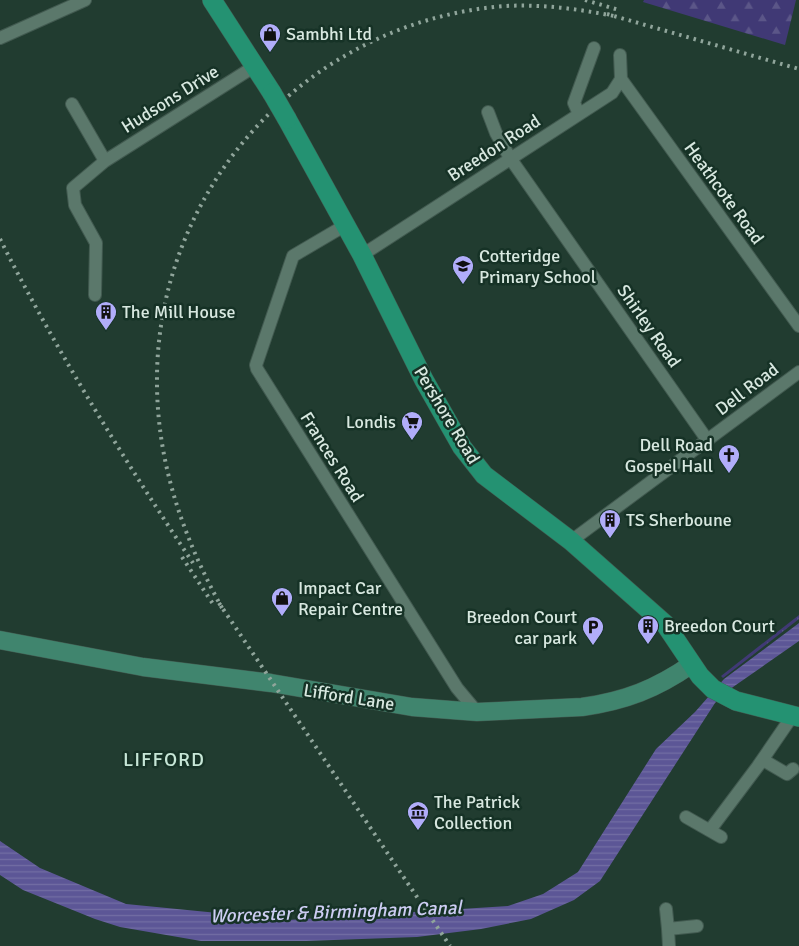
<svg xmlns="http://www.w3.org/2000/svg" width="799" height="946" viewBox="0 0 799 946" font-family="Signika,sans-serif">
  <style>
    .grass { fill: url(#grass-tufts) }
    .forest { fill: url(#forest-firs) }
    .water { fill: url(#water-rules) }
    .lines { fill: none; stroke-linecap: round; stroke-linejoin: round }
    .street-casing { stroke: #425a50; stroke-width: 14 }
    .secondary-casing { stroke: #425a50; stroke-width: 19 }
    .primary-casing { stroke: #425a50; stroke-width: 20 }
    .street { stroke: #5b786b; stroke-width: 12 }
    .secondary { stroke: #40856e; stroke-width: 18 }
    .primary { stroke: #249272; stroke-width: 19 }
    .rail { stroke: #90a59b; stroke-width: 4; stroke-dasharray: 2.5 5; stroke-linecap: butt }
    .primary-bridge-casing { stroke: #425a50; stroke-width: 20; stroke-linecap: butt }
    .primary-bridge { stroke: #249272; stroke-width: 19 }
    .labels { text-anchor: middle; stroke-width: 5; stroke-linejoin: round; paint-order: stroke }
    .poi-label { font-size: 18px; fill: #d8e8e0; stroke: #163226; text-anchor: start }
    .street-label { font-size: 18px; fill: #d8e8e0; stroke: #163226 }
    .water-label { font-size: 19px; font-style: italic; fill: #cdcdf3; stroke: #163226 }
    .quarter-label { font-size: 20px; letter-spacing: 1px; fill: #c6e6d6; stroke: #163226 }
  </style>
  <defs>
    <pattern id="grass-tufts" width="24" height="20" patternUnits="userSpaceOnUse" patternTransform="scale(1.25)"><rect width="24" height="20" fill="#403975"/><path d="M3 7l-1-3M5 7V3M7 7l1-3M15 17l-1-3M17 17v-4M19 17l1-3" fill="none" stroke="#5b5688"/></pattern>
    <pattern id="forest-firs" width="22" height="20" patternUnits="userSpaceOnUse" patternTransform="scale(1.25)"><rect width="22" height="20" fill="#403975"/><path d="M5 1l3.5 6h-7zM16 11l3.5 6h-7z" fill="#5b5688"/></pattern>
    <pattern id="water-rules" width="6" height="5" patternUnits="userSpaceOnUse" patternTransform="scale(1.25)"><rect width="6" height="5" fill="#5c5696"/><path d="M0 2.5h6" fill="none" stroke="#736ea4"/></pattern>
  </defs>
  <rect width="100%" height="100%" fill="#213c30"/>
  <path class="grass" d="M799,615V619L723,678L721,676Z"/>
  <path class="forest" d="M644,0H796L785,45L643,2Z"/>
  <path class="water" d="M799,623V641L733,687L715,703L600,881L574,900L531,919L481,929L417,937L306,941H201L120,927L95,919L23,890L0,875V841L40,868L126,904L288,920L508,906L543,894L578,872L656,749L695,712L724,679Z"/>
  <g class="lines">
    <g class="street-casing">
      <path id="street" d="M0,38L85,0
        M621,79L799,326
        M72,104L105,161
        M488,112L496,133L510,158L708,441
        M579,114L574,103L594,48
        M344,226L293,256L256,365L257,369L457,688L477,712
        M362,255L612,93L621,79L620,55
        M95,295L96,243L75,205L73,188L105,161L255,66
        M571,541L799,372
        M763,760L787,774L793,769
        M686,817L721,837
        M710,830L758,766L793,715
        M666,909L668,929
        M669,946L668,929L697,926"/>
    </g>
    <g class="secondary-casing">
      <path id="secondary" d="M0,640L143,667L271,683L412,707L477,712L582,707C625,701 656,689 692,664"/>
    </g>
    <g class="primary-casing">
      <path id="primary" d="M212,0L272,93
        M287,119L362,255L424,380L462,447L484,475L571,541L665,624L700,676L713,689L736,701L799,717"/>
    </g>
    <use href="#street" class="street"/>
    <use href="#secondary" class="secondary"/>
    <use href="#primary" class="primary"/>
    <path class="rail" d="M585,0L619,10
      M607,14L799,69
      M0,239C57,352 123,458 193,563
      M182,557L215,607
      M219,603L450,946
      M222,608C184,539 158,466 157,386C154,189 307,21 505,6C542,4 578,9 614,16"/>
    <g class="primary-bridge-casing">
      <path id="primary-bridge" d="M272,93L287,119"/>
    </g>
    <use href="#primary-bridge" class="primary-bridge"/>
  </g>
  <defs>
    <g id="shop-pin" transform="scale(1.125)"><path d="M0 17L-7.5 6A9.5 9.5 0 1 1 7.5 6Z" fill="#b1adfa" stroke="#163226"/><path d="M-5-2.5h2.3a2.7 3.5 0 0 1 5.4 0H5L5.5 6h-11ZM-1.5-2.5h3a1.5 2.3 0 0 0-3 0Z" fill="#111"/></g>
    <g id="school-pin" transform="scale(1.125)"><path d="M0 17L-7.5 6A9.5 9.5 0 1 1 7.5 6Z" fill="#b1adfa" stroke="#163226"/><path d="M0-5L7-2L0 1L-7-2ZM-4 1L0 2.5L4 1V4Q0 6-4 4Z" fill="#111"/></g>
    <g id="building-pin" transform="scale(1.125)"><path d="M0 17L-7.5 6A9.5 9.5 0 1 1 7.5 6Z" fill="#b1adfa" stroke="#163226"/><path d="M-4-6H4V6H1V3H-1V6H-4ZM-2.5-4.3h1.7v1.8h-1.7ZM.8-4.3h1.7v1.8H.8ZM-2.5-1h1.7V.8h-1.7ZM.8-1h1.7V.8H.8Z" fill="#111"/></g>
    <g id="supermarket-pin" transform="scale(1.125)"><path d="M0 17L-7.5 6A9.5 9.5 0 1 1 7.5 6Z" fill="#b1adfa" stroke="#163226"/><path d="M-6-5.5h2.5l.6 2H6L4.5 2H-2.5L-4.4-4H-6ZM-1.5 3.2a1.3 1.3 0 1 0 .1 0ZM3 3.2a1.3 1.3 0 1 0 .1 0Z" fill="#111"/></g>
    <g id="church-pin" transform="scale(1.125)"><path d="M0 17L-7.5 6A9.5 9.5 0 1 1 7.5 6Z" fill="#b1adfa" stroke="#163226"/><path d="M-1.2-6h2.4v3.5h3.3v2.4h-3.3V6h-2.4V-.1h-3.3v-2.4h3.3Z" fill="#111"/></g>
    <g id="parking-pin" transform="scale(1.125)"><path d="M0 17L-7.5 6A9.5 9.5 0 1 1 7.5 6Z" fill="#b1adfa" stroke="#163226"/><path d="M-3.5-5.5H1a3.5 3.5 0 0 1 0 7H-1V5.5H-3.5ZM-1-3.4V-.6H.8a1.4 1.4 0 0 0 0-2.8Z" fill="#111"/></g>
    <g id="museum-pin" transform="scale(1.125)"><path d="M0 17L-7.5 6A9.5 9.5 0 1 1 7.5 6Z" fill="#b1adfa" stroke="#163226"/><path d="M0-6L6-3V-2H-6V-3ZM-5-1h2V3h-2ZM-1-1h2V3h-2ZM3-1h2V3H3ZM-6 4H6V6H-6Z" fill="#111"/></g>
  </defs>
  <g fill-rule="evenodd">
    <use href="#shop-pin" x="270" y="34"/>
    <use href="#school-pin" x="463" y="266"/>
    <use href="#building-pin" x="106" y="312"/>
    <use href="#supermarket-pin" x="412" y="422"/>
    <use href="#church-pin" x="729" y="455"/>
    <use href="#building-pin" x="610" y="520"/>
    <use href="#shop-pin" x="282" y="598"/>
    <use href="#building-pin" x="648" y="626"/>
    <use href="#parking-pin" x="593" y="627"/>
    <use href="#museum-pin" x="418" y="812"/>
  </g>
  <g class="labels">
    <g class="poi-label">
      <text x="286" y="40">Sambhi Ltd</text>
      <text x="479" y="262">Cotteridge<tspan x="479" dy="21">Primary School</tspan></text>
      <text x="122" y="318">The Mill House</text>
      <text x="396" y="428" text-anchor="end">Londis</text>
      <text x="713" y="451" text-anchor="end">Dell Road<tspan x="713" dy="21">Gospel Hall</tspan></text>
      <text x="626" y="526">TS Sherboune</text>
      <text x="298" y="594">Impact Car<tspan x="298" dy="21">Repair Centre</tspan></text>
      <text x="577" y="623" text-anchor="end">Breedon Court<tspan x="577" dy="21">car park</tspan></text>
      <text x="664" y="632">Breedon Court</text>
      <text x="434" y="808">The Patrick<tspan x="434" dy="21">Collection</tspan></text>
    </g>
    <g class="street-label">
      <text transform="translate(170 99) rotate(-32)" y="6">Hudsons Drive</text>
      <text transform="translate(494 148) rotate(-33)" y="6">Breedon Road</text>
      <text transform="translate(724 193) rotate(54)" y="6">Heathcote Road</text>
      <text transform="translate(649 326) rotate(55)" y="6">Shirley Road</text>
      <text transform="translate(747 389) rotate(-37)" y="6">Dell Road</text>
      <text transform="translate(447 415) rotate(59)" y="6">Pershore Road</text>
      <text transform="translate(332 457) rotate(58)" y="6">Frances Road</text>
      <text transform="translate(349 697) rotate(9)" y="6">Lifford Lane</text>
    </g>
    <g class="water-label">
      <text transform="translate(336 911) rotate(-2)" y="7">Worcester &amp; Birmingham Canal</text>
    </g>
    <g class="quarter-label">
      <text x="164" y="766">LIFFORD</text>
    </g>
  </g>
</svg>
